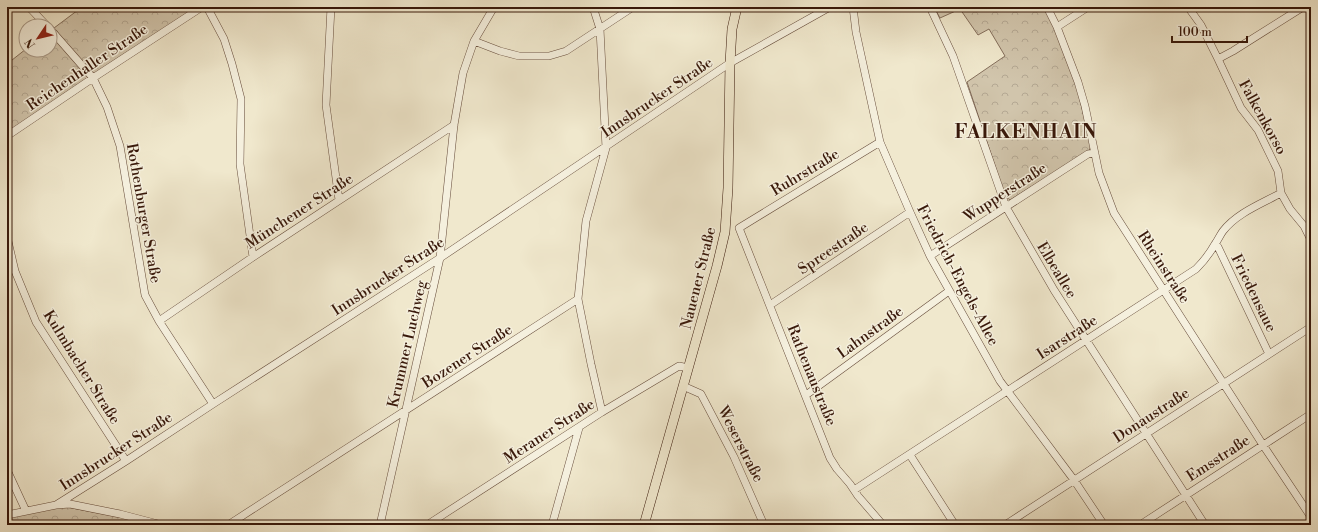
<svg xmlns="http://www.w3.org/2000/svg" width="1318" height="532" viewBox="0 0 1318 532" font-family="'Libre Bodoni',serif">
  <style>
    .forest { fill: url(#forest-crowns); stroke: #846e5b }
    .lines { fill: none; stroke-linecap: round; stroke-linejoin: round }
    .minor-casing { stroke: #664c3b; stroke-width: 8 }
    .major-casing { stroke: #38180a; stroke-width: 10 }
    .minor { stroke: #f5f0de; stroke-width: 7 }
    .major { stroke: #f0e8cd; stroke-width: 9 }
    .labels { text-anchor: middle; stroke-width: 3; stroke-linejoin: round; paint-order: stroke }
    .street-label { font-size: 15px; fill: #38180a; stroke: #f5f0de }
    .district-label { font-size: 19px; font-weight: bold; letter-spacing: 1px; fill: #38180a; stroke: #f5f0de }
  </style>
  <defs>
    <pattern id="forest-crowns" width="20" height="18" patternUnits="userSpaceOnUse"><rect width="20" height="18" fill="#d1c5ac"/><path d="M2 6a3 3 0 1 1 6 0M12 15a3 3 0 1 1 6 0" fill="none" stroke="#b4a893"/></pattern>
  </defs>
  <rect width="100%" height="100%" fill="#f0e8cd"/>
  <filter id="stains"><feTurbulence type="fractalNoise" baseFrequency=".005" numOctaves="4"/><feColorMatrix values="0 0 0 0 .2 0 0 0 0 .09 0 0 0 0 .02 0 0 0 .5 -.17"/></filter>
  <radialGradient id="worn" r=".72"><stop offset=".6" stop-color="#630" stop-opacity="0"/><stop offset="1" stop-color="#630" stop-opacity=".3"/></radialGradient>
  <path class="forest" d="M82,7H203L7,136V64L26,49L50,50V31Z
    M934,7H1045L1054,26L1076,83L1091,146L1089,151L1010,200L1005,196L967,82L1005,56L989,29L978,35L960,9L940,18Z
    M56,505L162,525H7V515Z"/>
  <g class="lines">
    <g class="minor-casing">
      <path id="minor" d="M29,7L47,26
        M207,7L224,39L232,64L241,99L240,164L253,257
        M331,7L326,105L339,200
        M593,7L600,29L606,148L586,221L578,299L591,364L602,412
        M853,7L856,32L880,142L910,212L930,256L1000,381L1074,480L1104,525
        M930,7L953,56L1006,207L1054,290L1205,525
        M1047,7L1057,27L1078,82L1085,106L1099,173L1114,213L1263,445L1311,517
        M1188,7L1201,25L1218,59L1241,108L1258,130L1278,171L1281,193L1290,209L1304,226L1311,240
        M1057,27L1088,7
        M50,29L93,78L107,107L120,146L145,295L159,321L213,404
        M474,41L500,51L519,56H549L566,51L633,7
        M1218,59L1233,51L1303,7
        M7,136L93,78L202,7
        M880,142L739,228L830,458L837,469L850,484L858,496L883,525
        M7,237L15,271L36,322L126,461
        M1215,245L1218,247L1269,354
        M930,256L1088,154L1095,153
        M770,305L910,212
        M159,321L253,257L454,125
        M683,386L701,394L734,457L764,525
        M806,395L949,291
        M910,455L955,525
        M7,470L26,511
        M854,490L1196,269C1203,262 1210,253 1215,244C1218,240 1220,235 1223,231C1237,213 1261,204 1281,193
        M56,505L126,461L213,404L440,258L730,63L830,7
        M7,515L56,505L70,504L120,514L162,525
        M228,525L578,299
        M380,525L440,258L454,125L463,73L474,41L494,7
        M427,525L602,412L679,366L688,368
        M552,525L579,428
        M1005,525L1311,327
        M1140,525L1311,414
        M1307,525L1311,522"/>
    </g>
    <g class="major-casing">
      <path id="major" d="M644,525L717,266L725,232L728,188L730,63L732,29L737,7"/>
    </g>
    <use href="#minor" class="minor"/>
    <use href="#major" class="major"/>
  </g>
  <g class="labels">
    <g class="street-label">
      <text transform="translate(87 67) rotate(-34)" y="5">Reichenhaller Straße</text>
      <text transform="translate(657 97) rotate(-34)" y="5">Innsbrucker Straße</text>
      <text transform="translate(1263 117) rotate(61)" y="5">Falkenkorso</text>
      <text transform="translate(805 172) rotate(-31)" y="5">Ruhrstraße</text>
      <text transform="translate(1005 192) rotate(-33)" y="5">Wupperstraße</text>
      <text transform="translate(299 211) rotate(-33)" y="5">Münchener Straße</text>
      <text transform="translate(144 213) rotate(80)" y="5">Rothenburger Straße</text>
      <text transform="translate(833 248) rotate(-34)" y="5">Spreestraße</text>
      <text transform="translate(1164 267) rotate(57)" y="5">Rheinstraße</text>
      <text transform="translate(1057 270) rotate(59)" y="5">Elbeallee</text>
      <text transform="translate(958 275) rotate(62)" y="5">Friedrich-Engels-Allee</text>
      <text transform="translate(388 276) rotate(-33)" y="5">Innsbrucker Straße</text>
      <text transform="translate(698 278) rotate(-76)" y="5">Nauener Straße</text>
      <text transform="translate(1254 293) rotate(64)" y="5">Friedensaue</text>
      <text transform="translate(870 332) rotate(-36)" y="5">Lahnstraße</text>
      <text transform="translate(1067 337) rotate(-33)" y="5">Isarstraße</text>
      <text transform="translate(407 344) rotate(-77)" y="5">Krummer Luchweg</text>
      <text transform="translate(467 356) rotate(-33)" y="5">Bozener Straße</text>
      <text transform="translate(82 367) rotate(58)" y="5">Kulmbacher Straße</text>
      <text transform="translate(812 375) rotate(68)" y="5">Rathenaustraße</text>
      <text transform="translate(1151 415) rotate(-33)" y="5">Donaustraße</text>
      <text transform="translate(549 431) rotate(-33)" y="5">Meraner Straße</text>
      <text transform="translate(741 444) rotate(63)" y="5">Weserstraße</text>
      <text transform="translate(116 451) rotate(-33)" y="5">Innsbrucker Straße</text>
      <text transform="translate(1218 458) rotate(-33)" y="5">Emsstraße</text>
    </g>
    <g class="district-label">
      <text x="1026" y="138">FALKENHAIN</text>
    </g>
  </g>
  <rect width="1318" height="532" fill="none" stroke="#f0e8cd" stroke-width="24"/>
  <rect x="8" y="8" width="1302" height="516" fill="none" stroke="#38180a" stroke-width="2"/>
  <rect x="12" y="12" width="1294" height="508" fill="none" stroke="#38180a"/>
  <g transform="translate(38 38) rotate(235)"><circle r="19" fill="#f5f0de" stroke="#a99a89"/>
  <path d="M0-3L7 15L0 10L-7 15Z" fill="#8f2418"/>
  <text y="-6" font-size="11" font-weight="bold" text-anchor="middle" fill="#38180a">N</text>
  </g>
  <path d="M1172 36v6h75v-6" fill="none" stroke="#38180a" stroke-width="2"/>
  <text x="1178" y="36" font-size="12" fill="#38180a" stroke="#f5f0de" stroke-width="3" paint-order="stroke">100 m</text>
  <rect width="100%" height="100%" filter="url(#stains)"/>
  <rect width="100%" height="100%" fill="url(#worn)"/>
</svg>
